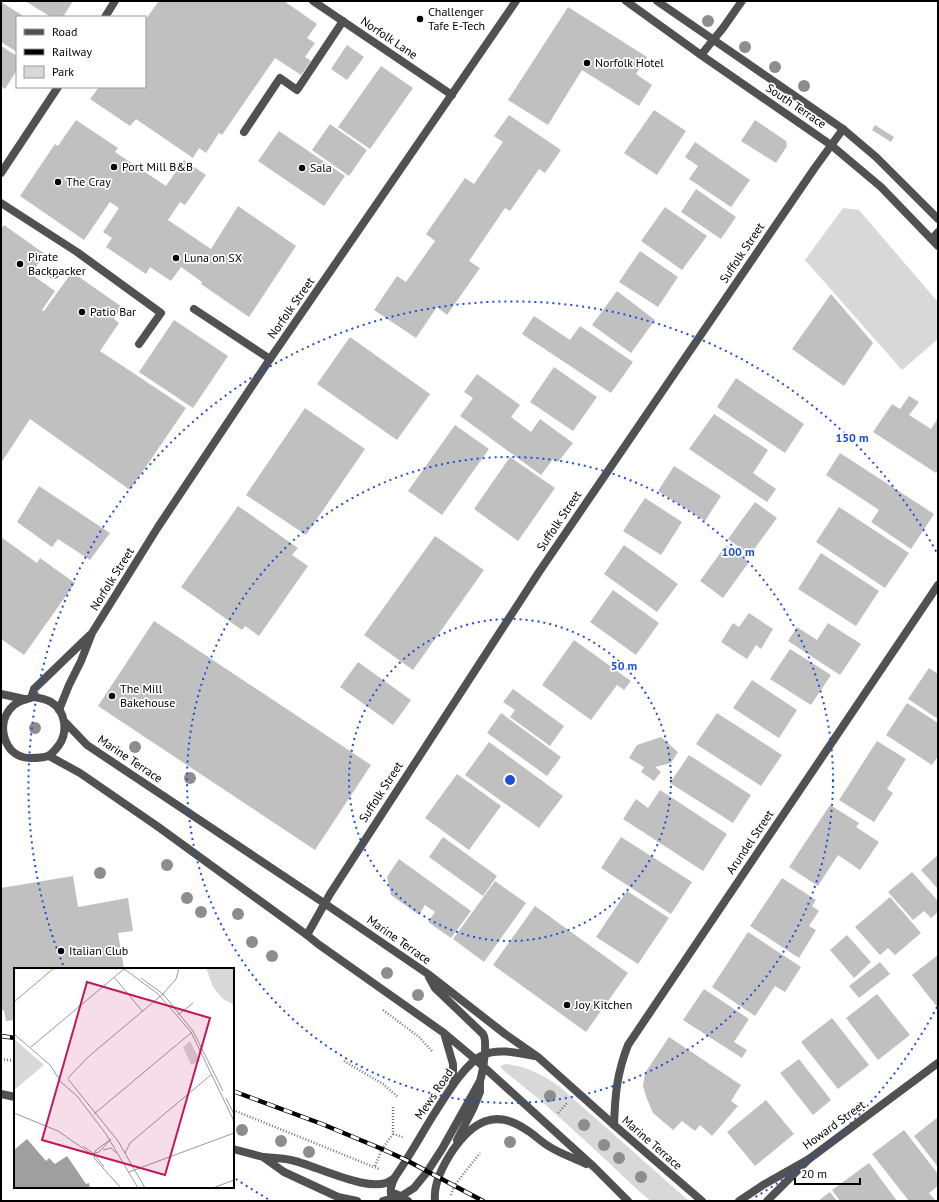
<svg xmlns="http://www.w3.org/2000/svg" width="939" height="1202" viewBox="0 0 939 1202" font-family="'PT Sans',sans-serif">
  <style>
    .green { fill: #d8d8d8 }
    .building { fill: #c0c0c0 }
    .lines { fill: none; stroke-linecap: round; stroke-linejoin: round }
    .path { stroke: #737373; stroke-width: 2.5; stroke-dasharray: 1 2; stroke-linecap: butt }
    .service { stroke: #515151; stroke-width: 8 }
    .minor { stroke: #515151; stroke-width: 8 }
    .tertiary { stroke: #515151; stroke-width: 8 }
    .rail-casing { stroke: #000; stroke-width: 4.5 }
    .rail { stroke: #fff; stroke-width: 3; stroke-dasharray: 9; stroke-linecap: butt }
    .tree { fill: #8d8d8d }
    .ring { fill: none; stroke: #1d4ed8; stroke-width: 2; stroke-dasharray: 2 4 }
    .poi-dot { fill: #000; stroke: #fff; stroke-width: 1.5 }
    .labels { text-anchor: middle; stroke-width: 3.5; stroke-linejoin: round; paint-order: stroke }
    .poi-label { font-size: 12px; fill: #000; stroke: #fff; text-anchor: start }
    .street-label { font-size: 12px; fill: #000; stroke: #fff }
    .inset-road { fill: none; stroke: #999; stroke-width: 1 }
    .view { fill: #c2185b; fill-opacity: 0.15; stroke: #c2185b; stroke-width: 2 }
    .inset-edge { fill: none; stroke: #000; stroke-width: 2 }
    .centre { fill: #1d4ed8; stroke: #fff; stroke-width: 2 }
    .ring-label { font-size: 12px; text-anchor: middle; font-weight: bold; fill: #1d4ed8; stroke: #fff; stroke-width: 3.5; stroke-linejoin: round; paint-order: stroke }
  </style>
  <rect width="100%" height="100%" fill="#fff"/>
  <path class="green" d="M843,208L859,210L938,302V339L902,370L805,260Z
    M505,1064C527,1066 540,1074 559,1086L689,1201H651L641,1193L591,1146L540,1100L503,1070L500,1066Z"/>
  <path class="building" d="M25,1H73L63,17H51Z
    M159,1H284L317,24L307,38L315,43L305,57L311,61L301,75L275,58L222,135L219,133L206,153L199,148L193,158L136,119L130,126L90,99L99,87H145V20Z
    M1,2L25,17H17V52L1,42Z
    M568,7L647,57L636,74L652,85L639,106L582,70L548,125L508,100Z
    M347,45L364,57L347,80L331,69Z
    M1,46L17,56V70L5,89L1,86Z
    M381,66L413,88L370,149L338,127Z
    M654,110L686,131L657,175L624,153Z
    M509,115L561,150L545,173L539,169L510,211L505,208L469,261L480,268L447,315L437,307L416,338L374,310L397,276L406,282L435,241L426,234L465,178L474,184L503,142L494,136Z
    M76,120L118,148L115,152L166,186L184,160L206,175L185,205L180,202L168,220L211,249L238,206L296,246L249,317L201,284L202,282L181,267L171,281L150,267L146,274L106,247L112,238L103,232L119,208L110,202L84,240L20,196L55,144L58,146Z
    M755,120L786,141L787,146L776,163L741,141Z
    M330,124L367,150L349,176L312,150Z
    M875,125L894,137L891,142L872,130Z
    M279,131L345,176L324,206L258,161Z
    M695,142L750,180L731,207L689,179L698,166L685,157Z
    M696,189L736,217L721,239L681,212Z
    M665,207L707,236L682,270L641,241Z
    M4,225L45,254L31,274L55,291L42,310L44,311L72,272L122,307L114,319L119,323L100,351L186,408L130,490L30,419L1,463V229Z
    M640,251L678,277L658,307L619,282Z
    M617,291L655,320L631,353L592,325Z
    M831,294L873,343L844,386L792,349Z
    M534,316L570,340L580,326L633,362L611,393L522,334Z
    M174,320L228,356L193,408L139,372Z
    M350,337L430,394L397,440L317,384Z
    M554,367L597,397L573,431L530,402Z
    M477,374L520,405L511,417L531,432L540,419L573,443L558,462L553,459L541,475L460,416L473,398L464,392Z
    M736,378L804,424L785,453L717,407Z
    M909,396L919,402L909,415L931,429L938,418V470L936,473L873,432L892,404L900,409Z
    M305,408L365,449L306,535L246,495Z
    M714,414L768,450L753,473L776,489L767,502L689,449Z
    M455,425L489,449L442,515L408,491Z
    M840,453L934,514L911,549L871,522L879,510L826,475Z
    M510,457L555,488L518,541L474,509Z
    M674,466L721,496L705,521L658,491Z
    M39,486L110,533L90,560L58,539L52,547L17,522Z
    M645,498L682,522L661,555L623,531Z
    M755,502L777,518L750,555L728,539Z
    M238,506L298,548L292,555L308,566L259,636L245,626L242,630L181,587Z
    M839,507L909,553L885,588L816,542Z
    M435,536L484,570L413,670L364,635Z
    M1,537L37,563L40,558L75,583L24,655L1,639Z
    M624,545L678,584L657,612L604,574Z
    M726,545L749,562L723,598L700,581Z
    M821,553L879,591L856,626L798,589Z
    M613,590L659,623L636,655L590,622Z
    M749,613L773,629L761,649L756,645L747,659L721,642L733,623L739,627Z
    M154,621L371,765L315,850L98,706Z
    M828,623L861,644L840,675L788,641L797,627L817,640Z
    M574,640L631,681L624,690L617,685L591,720L542,685Z
    M790,649L831,675L811,705L770,679Z
    M358,662L411,700L393,725L340,687Z
    M929,668L938,674V719L908,699Z
    M752,680L797,710L779,738L733,708Z
    M513,689L564,726L550,746L510,717L515,710L503,702Z
    M907,703L938,723V756L932,765L886,735Z
    M501,713L561,757L547,776L487,733Z
    M717,713L782,755L761,786L696,744Z
    M661,737L678,752L671,763L655,767L661,772L654,781L641,772L644,767L629,758L637,745Z
    M877,741L906,759L887,789L893,793L874,822L839,800Z
    M489,742L563,796L539,828L465,775Z
    M689,755L751,795L733,823L670,783Z
    M457,774L501,806L469,850L425,818Z
    M660,790L727,834L703,871L623,819L636,799L648,808Z
    M830,805L859,823L856,827L879,842L860,870L838,855L818,886L789,867Z
    M443,837L497,876L483,896L429,857Z
    M621,837L692,882L671,914L601,868Z
    M938,855V889L921,870Z
    M399,859L471,911L451,938L428,922L435,912L425,905L419,915L391,895L387,877Z
    M912,872L938,901V912L931,918L924,911L913,920L888,892Z
    M73,876L78,907L128,898L133,931L118,933L124,969H15V1020L6,1021L4,1010L1,1011V888Z
    M782,878L816,900L812,906L819,911L809,926L816,930L799,958L750,926Z
    M495,881L526,903L484,962L453,939Z
    M627,891L669,918L638,964L596,937Z
    M890,897L921,933L895,955L888,948L880,955L855,927Z
    M535,906L628,973L586,1032L493,965Z
    M748,932L801,967L785,992L775,986L755,1016L712,987Z
    M847,935L871,962L854,978L830,950Z
    M938,955V1008L912,975Z
    M880,962L890,974L859,998L849,986Z
    M704,989L749,1019L734,1042L747,1050L742,1058L683,1020Z
    M877,994L910,1035L878,1060L846,1018Z
    M832,1018L869,1065L838,1089L801,1042Z
    M669,1037L741,1085L731,1101L738,1106L712,1136L700,1125L695,1131L682,1121L673,1130L653,1113L647,1099L643,1086L645,1073Z
    M799,1059L831,1100L813,1115L780,1073Z
    M766,1100L794,1134L755,1166L727,1132Z
    M938,1117V1167L914,1136Z
    M904,1130L938,1174V1186L929,1193L936,1201H909L872,1154Z
    M869,1163L897,1201H840L832,1190Z
    M830,1192L837,1201H818Z"/>
  <g class="lines">
    <path class="path" d="M383,1010L419,1037L432,1051
      M1,1059L15,1061
      M344,1061L383,1084L398,1097
      M233,1110L379,1169
      M558,1113L567,1103
      M393,1134L403,1137
      M375,1166L382,1149L393,1134V1106
      M451,1195L454,1186L480,1153"/>
    <path class="service" d="M244,132L280,78L297,90L343,21
      M1,203L77,252L161,313L139,344
      M932,239L938,232
      M194,309L270,359"/>
    <path class="minor" d="M313,1L452,95
      M105,17L115,1
      M701,55L723,28L742,1
      M1,173L58,87
      M307,935L330,894L539,572L814,169L843,129
      M614,1125C615,1095 617,1073 628,1045L938,585
      M739,1201L763,1185L809,1159L938,1063"/>
    <path class="tertiary" d="M626,1L701,55L831,145L881,187L938,246
      M657,1L843,129L876,157L938,219
      M1,694L24,699
      M34,697C40,698 46,699 51,702C66,711 68,732 59,745C56,749 52,754 48,756C43,758 36,758 30,758C23,758 16,755 11,750C0,736 0,717 14,705C20,700 27,699 34,697Z
      M31,698L34,689L90,635
      M59,710L69,685L81,661L92,633L158,527L270,359L516,1
      M64,721L87,745L324,903L428,974L505,1034L538,1057L614,1125L702,1201
      M49,756L80,773L157,826L307,935L318,944L444,1033L475,1059L594,1167L628,1201
      M444,1033L453,1064V1085
      M1,1094L15,1097
      M457,1140L473,1109L480,1092V1082
      M233,1149L263,1157L284,1172L338,1197L357,1201
      M263,1157C272,1158 282,1158 291,1160C313,1164 374,1197 393,1179
      M396,1194L408,1201
      M383,1201L403,1195L414,1188L427,1172L442,1149L480,1081C483,1071 488,1042 483,1034L435,988L429,977
      M392,1201C390,1191 390,1186 395,1177C409,1157 421,1135 434,1114C445,1097 465,1063 483,1055C498,1048 519,1053 534,1056
      M435,1201C433,1183 443,1165 453,1150C472,1123 494,1108 525,1129C534,1134 541,1142 550,1147C561,1154 574,1158 586,1164
      M767,1201L809,1159"/>
    <g class="rail-casing">
      <path id="rail" d="M1,1036L15,1038
        M233,1091L322,1124L382,1149L406,1160L483,1201"/>
    </g>
    <use href="#rail" class="rail"/>
  </g>
  <g class="tree">
    <circle cx="708" cy="21" r="6"/>
    <circle cx="745" cy="47" r="6"/>
    <circle cx="775" cy="67" r="6"/>
    <circle cx="804" cy="86" r="6"/>
    <circle cx="54" cy="273" r="6"/>
    <circle cx="35" cy="728" r="6"/>
    <circle cx="135" cy="747" r="6"/>
    <circle cx="190" cy="778" r="6"/>
    <circle cx="167" cy="865" r="6"/>
    <circle cx="100" cy="873" r="6"/>
    <circle cx="187" cy="898" r="6"/>
    <circle cx="201" cy="912" r="6"/>
    <circle cx="238" cy="914" r="6"/>
    <circle cx="252" cy="942" r="6"/>
    <circle cx="272" cy="956" r="6"/>
    <circle cx="387" cy="973" r="6"/>
    <circle cx="418" cy="995" r="6"/>
    <circle cx="550" cy="1096" r="6"/>
    <circle cx="584" cy="1125" r="6"/>
    <circle cx="242" cy="1130" r="6"/>
    <circle cx="281" cy="1141" r="6"/>
    <circle cx="510" cy="1142" r="6"/>
    <circle cx="604" cy="1145" r="6"/>
    <circle cx="309" cy="1152" r="6"/>
    <circle cx="619" cy="1158" r="6"/>
    <circle cx="641" cy="1177" r="6"/>
  </g>
  <g class="ring">
    <circle cx="510" cy="780" r="161"/>
    <circle cx="510" cy="780" r="323"/>
    <path d="M937 1007A484 484 0 0 1 752 1199M268 1199A484 484 0 0 1 236 1179M63 965A484 484 0 0 1 937 553"/>
  </g>
  <g class="poi-dot">
    <circle cx="420" cy="19" r="4"/>
    <circle cx="587" cy="63" r="4"/>
    <circle cx="114" cy="167" r="4"/>
    <circle cx="302" cy="168" r="4"/>
    <circle cx="58" cy="182" r="4"/>
    <circle cx="176" cy="258" r="4"/>
    <circle cx="20" cy="264" r="4"/>
    <circle cx="82" cy="312" r="4"/>
    <circle cx="112" cy="696" r="4"/>
    <circle cx="61" cy="951" r="4"/>
    <circle cx="567" cy="1005" r="4"/>
  </g>
  <g class="labels">
    <g class="poi-label">
      <text x="428" y="16">Challenger<tspan x="428" dy="14">Tafe E-Tech</tspan></text>
      <text x="595" y="67">Norfolk Hotel</text>
      <text x="122" y="171">Port Mill B&amp;B</text>
      <text x="310" y="172">Sala</text>
      <text x="66" y="186">The Cray</text>
      <text x="28" y="261">Pirate<tspan x="28" dy="14">Backpacker</tspan></text>
      <text x="184" y="262">Luna on SX</text>
      <text x="90" y="316">Patio Bar</text>
      <text x="120" y="693">The Mill<tspan x="120" dy="14">Bakehouse</tspan></text>
      <text x="69" y="955">Italian Club</text>
      <text x="575" y="1009">Joy Kitchen</text>
    </g>
    <g class="street-label">
      <text transform="translate(389 38) rotate(34)" y="4">Norfolk Lane</text>
      <text transform="translate(796 106) rotate(34)" y="4">South Terrace</text>
      <text transform="translate(742 253) rotate(-56)" y="4">Suffolk Street</text>
      <text transform="translate(291 308) rotate(-55)" y="4">Norfolk Street</text>
      <text transform="translate(559 521) rotate(-56)" y="4">Suffolk Street</text>
      <text transform="translate(112 579) rotate(-58)" y="4">Norfolk Street</text>
      <text transform="translate(130 759) rotate(34)" y="4">Marine Terrace</text>
      <text transform="translate(381 792) rotate(-57)" y="4">Suffolk Street</text>
      <text transform="translate(750 842) rotate(-56)" y="4">Arundel Street</text>
      <text transform="translate(399 940) rotate(35)" y="4">Marine Terrace</text>
      <text transform="translate(434 1094) rotate(-56)" y="4">Mews Road</text>
      <text transform="translate(834 1125) rotate(-36)" y="4">Howard Street</text>
      <text transform="translate(652 1143) rotate(41)" y="4">Marine Terrace</text>
    </g>
  </g>
  <g transform="translate(14 968)">
    <rect width="220" height="220" fill="#fff"/>
    <path d="M192,0H220V37L209,31L199,19ZM0,71L30,97L0,122ZM176,73L186,93L177,97L169,79Z" fill="#d8d8d8"/>
    <path d="M13,171L32,193L35,190L41,196L53,188L72,216L75,215L76,220H0V182Z" fill="#9f9f9f"/>
    <path class="inset-road" d="M109,0L144,26L177,64L220,153M100,9L129,44M127,10L149,26L179,63L209,123M0,34L40,0M164,47L179,35M0,66L36,97L47,114L63,128L92,166L124,220M17,79L110,1M54,110L74,89L149,26L162,11L165,0M54,111L104,173L131,220M212,130L220,146M0,145L44,163L77,186L85,184L96,172M80,146L178,64M97,171L81,183L80,190L107,220M69,178L80,186L90,199M89,182L97,180L102,185M111,185L116,175L198,106M115,204L220,165M199,220L220,212"/>
    <path class="view" d="M73,14L196,50L151,207L28,172Z"/>
    <rect width="220" height="220" class="inset-edge"/>
  </g>
  <circle cx="510" cy="780" r="6" class="centre"/>
  <g class="ring-label">
    <text x="852" y="442">150 m</text>
    <text x="738" y="556">100 m</text>
    <text x="624" y="670">50 m</text>
  </g>
  <rect width="939" height="1202" fill="none" stroke="#000000" stroke-width="4"/>
  <rect x="16" y="16" width="130" height="72" fill="#ffffff" stroke="#999999"/>
  <rect x="24" y="29" width="20" height="6" fill="#515151" stroke="#999999"/>
  <text x="52" y="36" font-size="12" fill="#000000">Road</text>
  <rect x="24" y="49" width="20" height="6" fill="#000000" stroke="#999999"/>
  <text x="52" y="56" font-size="12" fill="#000000">Railway</text>
  <rect x="24" y="66" width="20" height="12" fill="#d8d8d8" stroke="#999999"/>
  <text x="52" y="76" font-size="12" fill="#000000">Park</text>
  <path d="M795 1178v6h65v-6" fill="none" stroke="#000000" stroke-width="2"/>
  <text x="801" y="1178" font-size="12" fill="#000000" stroke="#ffffff" stroke-width="3" paint-order="stroke">20 m</text>
</svg>
